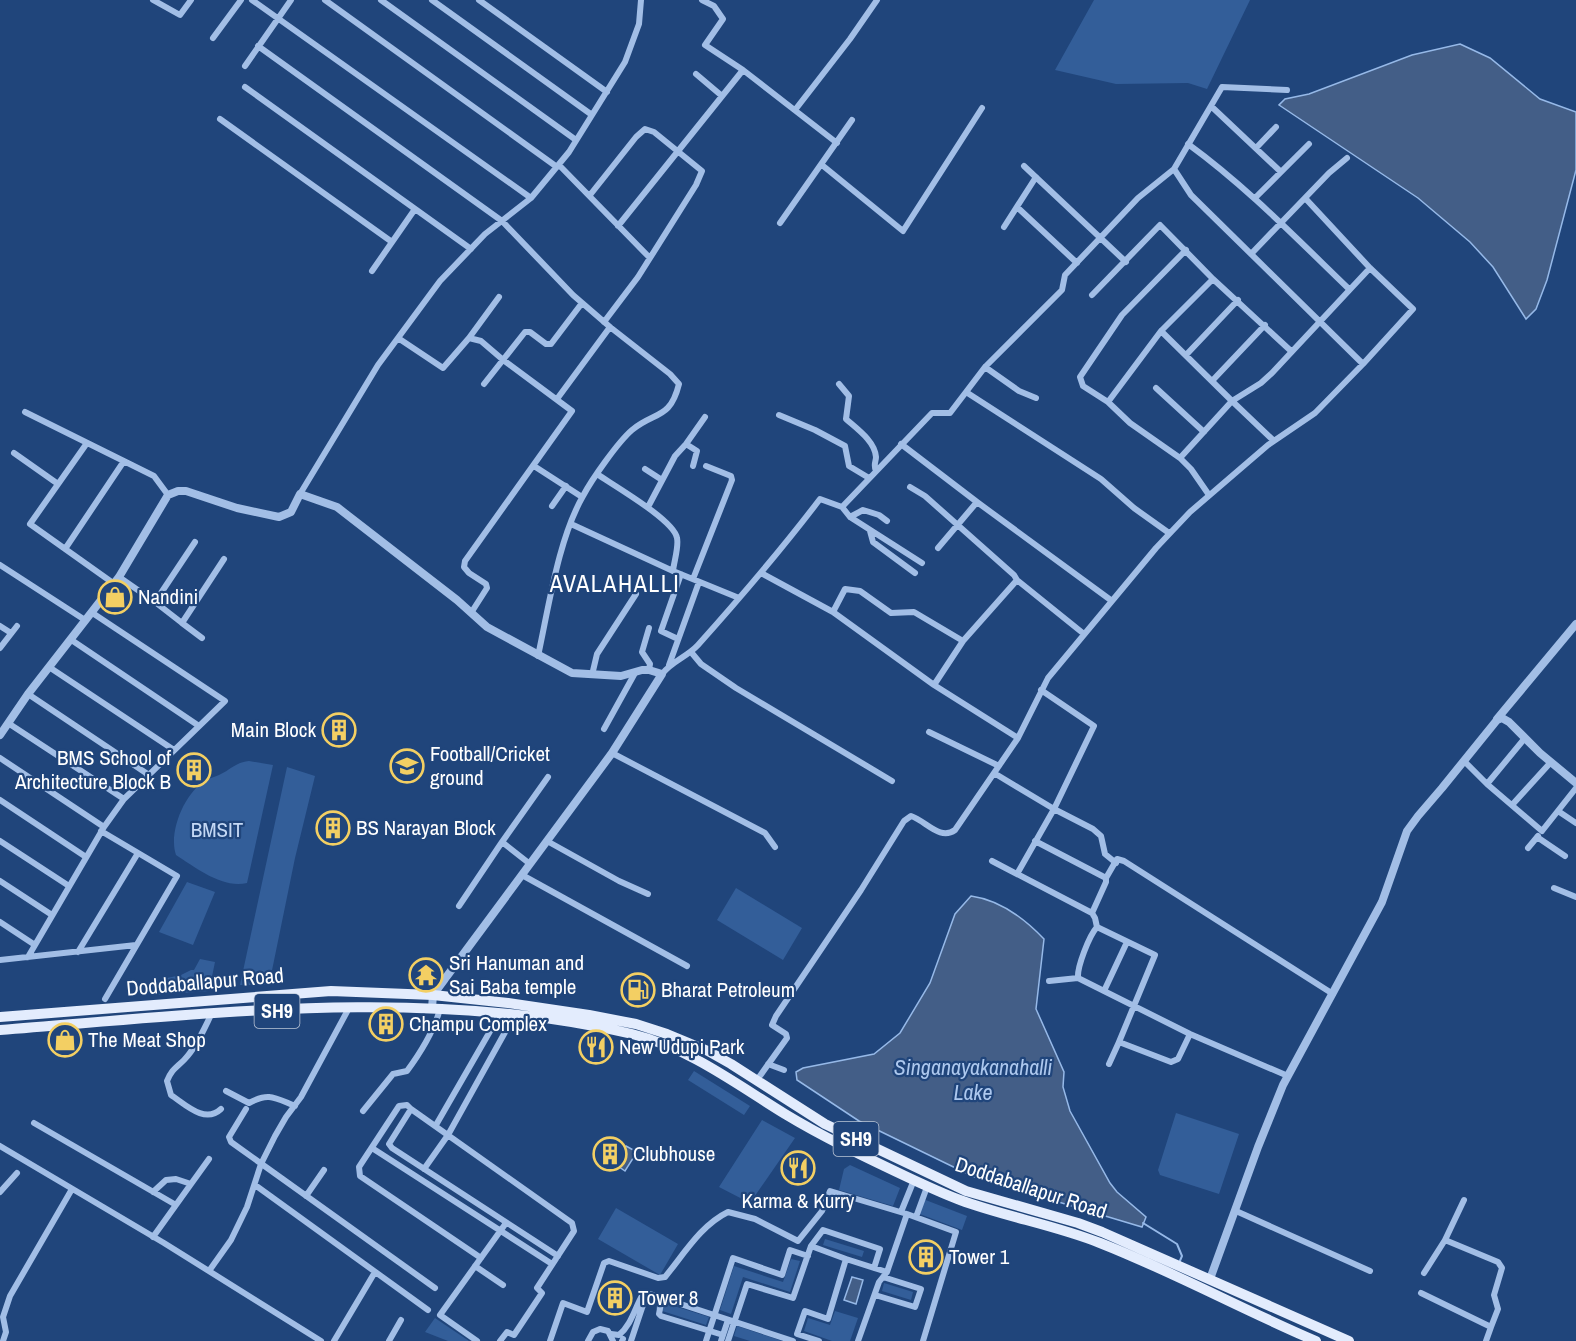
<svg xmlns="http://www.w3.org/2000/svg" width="1576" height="1341" viewBox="0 0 1576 1341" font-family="'Archivo Narrow',sans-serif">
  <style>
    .green { fill: #335e99 }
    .water { fill: #435e87; stroke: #96b9e8; stroke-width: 1.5 }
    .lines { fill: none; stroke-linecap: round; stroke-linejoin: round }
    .stream { stroke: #96b9e8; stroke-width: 2 }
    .minor { stroke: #a2bee6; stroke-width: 6 }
    .tertiary { stroke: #a2bee6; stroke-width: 8 }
    .primary { stroke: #e3ecfd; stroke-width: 10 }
    .labels { text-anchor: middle; stroke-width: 4.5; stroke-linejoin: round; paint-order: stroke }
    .shield { fill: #20457b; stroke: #bcc7d7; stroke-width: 1.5 }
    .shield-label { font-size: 20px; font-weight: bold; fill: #fff }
    .poi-label { font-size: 21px; fill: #fff; stroke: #20457b; text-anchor: start }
    .park-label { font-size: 21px; fill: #c5d9f5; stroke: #20457b }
    .street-label { font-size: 21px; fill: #fff; stroke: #20457b }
    .water-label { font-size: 22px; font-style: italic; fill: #adc8ee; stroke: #20457b }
    .quarter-label { font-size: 24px; letter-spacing: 1.5px; fill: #fff; stroke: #20457b }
  </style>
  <rect width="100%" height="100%" fill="#20457b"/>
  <path class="green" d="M1094,0H1250L1207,89L1188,83L1116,84L1055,70Z
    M249,761L273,765L247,883C223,889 196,868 176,855C168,832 185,792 206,780C210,778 215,777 219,775C232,769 234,763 249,761Z
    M287,767L315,776L295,858L269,985H240Z
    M187,882L215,892L193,945L159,932Z
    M736,888L802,928L783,960L717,920Z
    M200,959L215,962L209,991L155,995V989L160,987L167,978L181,975L191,970H194Z
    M694,1071L750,1106L744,1115L688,1080Z
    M1176,1113L1239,1134L1219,1194L1160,1175L1158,1170Z
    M762,1120L795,1138L750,1203L719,1187Z
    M850,1165L900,1188L893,1206L839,1190L844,1169Z
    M923,1199L967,1216L962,1230L917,1213Z
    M616,1208L678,1244L660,1275L598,1239Z
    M825,1239L864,1251L862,1257L823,1245Z
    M791,1259L800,1261L790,1292L743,1277L731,1314L720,1310L734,1266L783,1282Z
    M884,1283L913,1292L911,1300L882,1291Z
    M658,1301L709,1317L706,1325L656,1309Z
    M835,1311L858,1318L850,1341H832L804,1331L808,1318L830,1325Z
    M435,1318L469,1341H448L425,1332Z
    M737,1326L782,1341H750L734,1336Z"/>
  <path class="water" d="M1460,44L1490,58L1540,99L1576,112V170L1547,280L1536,309L1526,319L1493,267L1470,242L1418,198L1279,105L1285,99L1309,94L1412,55Z
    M971,896C1000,900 1025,919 1044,939L1036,1009L1064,1072L1063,1087L1070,1111L1110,1183L1117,1192L1146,1217L1142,1227L972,1176L859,1121L797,1080L796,1072L803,1068L874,1054L900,1033L930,983L955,914Z
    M626,1146L637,1152L625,1171L615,1164Z
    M852,1277L863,1280L856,1304L844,1300Z"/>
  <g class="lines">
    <path class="stream" d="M1143,1223L1177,1244L1182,1256L1179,1263"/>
    <path class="minor" d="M153,0L180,15L191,0
      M252,0L531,198
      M325,0L557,167
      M381,0L576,140
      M432,0L592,115
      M479,0L607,92
      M702,0L714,6L723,19L705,45L743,70
      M213,38L241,0
      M258,46L502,221L573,295L610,327L670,374L679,384C670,420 655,411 632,430C618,442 592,479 583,496C558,540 549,606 538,656
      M245,66L291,0
      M696,74L722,96
      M245,87L471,249
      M1212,107L1281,172
      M795,110L850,39L877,0
      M220,119L392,242
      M1188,144C1247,187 1297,239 1349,289
      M1257,147L1276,127
      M559,165L649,257
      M822,165L903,231L982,108
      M1024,166L1126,262
      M590,195L636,137L645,129L654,132L702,171L696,185L638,277L604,322
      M1255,198L1309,144
      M1305,198L1370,268L1413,309L1363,364
      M1017,207L1077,263
      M780,223L852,120
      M618,226L743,70L837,143
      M1004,227L1036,177
      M1251,254L1329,173L1347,158
      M372,271L415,209
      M1092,295L1160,225L1213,279L1291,351
      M398,338L443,368L469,338L481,341L502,359L572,411L465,561L464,567L469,573L486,584L487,588L471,613
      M469,338L499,297
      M1186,355L1238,300
      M985,367L1019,391L1036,398
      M1212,381L1265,325
      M484,384L525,332H530L546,344H551L582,303
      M839,384L849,396L846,419C856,428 875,441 876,457C876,462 873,464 876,471
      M1156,388L1204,432
      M966,392L985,367L1062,290L1065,275L1138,198L1174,169L1222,87L1287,90
      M557,399L610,327
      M1108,402L1161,331
      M25,412L154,476L168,495
      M779,415L815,430L845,446L849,466L869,478
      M1274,441L1232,401L1261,383L1272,373L1370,268
      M87,443L30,524L113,583
      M686,444L697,451L693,466
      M901,444L977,502
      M14,453L58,484
      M1180,458L1130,423L1108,402L1083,386L1080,377L1122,315L1186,250
      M534,466L582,497
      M645,469L662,480
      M597,474C613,485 674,520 677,538C679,547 674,561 673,571
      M910,487L925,496L1014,575L1017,580L1084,634
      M300,494L378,365L440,281L485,234L531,198L569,152L625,62L639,24L641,0
      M1209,495L1191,469L1180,458L1232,401L1161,331L1213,279
      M552,506L566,486
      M648,507L675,456L686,444L705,417
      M842,507L850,517L922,563
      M850,517L863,510L879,515L887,521
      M571,524L673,571L739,598
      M870,531L873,542L915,573
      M938,548L977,502L1112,601
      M65,549L124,461
      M0,565L85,620
      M761,573L833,612
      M119,577L155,602L195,542
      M693,579L732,480L731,476L706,466
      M1017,580L963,641L914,612L891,613L860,591L845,589L833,612L934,685L1018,738
      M155,602L182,623L224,559
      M182,623L202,638
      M0,626L11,633
      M649,628L642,652L650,664L649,670
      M70,639L199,726
      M678,639L661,631L681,574
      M0,648L17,626
      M691,652L701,664L736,688L892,781
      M669,665L699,582
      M49,667L174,750
      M662,674C672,661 687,657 698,645C740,598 782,549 820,499L842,507L932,413H950L966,392L1101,479L1134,508L1169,533
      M592,675L597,654L636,594
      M934,685L963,641
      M1041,690L1094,726L1054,809L1017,874L1092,913L1095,918L1097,927C1089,936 1077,967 1078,978L1190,1034L1288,1076
      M28,694L149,775
      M8,723L124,799
      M604,729L635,673
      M929,732L999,766
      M612,753L765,833L775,847
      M0,758L104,827
      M1464,761L1487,784L1525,738
      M994,773L1054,809L1093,829L1101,836L1105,854L1116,863
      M1487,784L1542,831L1576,788
      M0,800L86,857
      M1512,805L1551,762
      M1558,811L1576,823
      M101,831L177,876L105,999
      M1537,837L1565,856
      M0,841L69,886
      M547,841L619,881L648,894
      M1035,841L1106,878
      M502,842L548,777
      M1528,848L1538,836
      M992,861L1017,874
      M522,875L687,966
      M0,881L52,915
      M1554,888L1576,897
      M459,906L502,842L530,864
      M1092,913L1106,882V878L1117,859L1124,861L1333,994
      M0,922L35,945
      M1097,927L1155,955L1119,1042L1171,1062L1178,1059L1190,1034
      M78,952L138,853
      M28,957L104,827L124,799L225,701L91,612
      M0,960L136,945
      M1049,981L1078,978
      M1104,991L1127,942
      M211,1015C204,1029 196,1048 184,1060C176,1068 172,1069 167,1081L171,1095C186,1105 205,1124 221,1109
      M768,1064L784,1070
      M1109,1064L1119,1042
      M757,1080L787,1038L786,1034L772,1025L776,1016L861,890L904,821L911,816C926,821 940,841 955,830L1018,738L1048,678L1156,548L1190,512L1268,445L1315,413L1363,364L1191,195L1174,169
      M226,1091L249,1103C269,1092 275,1098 295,1106
      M246,1109L229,1137L231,1142L435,1288
      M411,1109L407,1105L399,1106L359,1167L360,1176L481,1258
      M363,1111L393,1074L407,1071C421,1052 434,1031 440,1009
      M34,1123L176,1205
      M436,1125L500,1014
      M0,1146L164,1243L321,1341
      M372,1148L552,1264
      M424,1169L448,1135L514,1016
      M255,1185L428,1310
      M0,1192L17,1173
      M153,1192L166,1180L176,1179L191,1184L209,1159
      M306,1196L324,1170
      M1236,1211L1370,1271
      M901,1212L914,1180
      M916,1217L927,1187
      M153,1237L191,1184
      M1445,1240L1498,1262L1502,1268L1494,1295L1498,1309L1491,1327
      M811,1246L823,1230L880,1249L874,1268
      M475,1266L503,1285
      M209,1271L231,1240L247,1207L261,1164L275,1136L286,1117L301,1097L349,1008
      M1424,1273L1445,1240L1464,1200
      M1421,1293L1491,1327L1486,1341
      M875,1295L915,1307L921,1289L883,1277
      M662,1298L659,1314L661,1316L723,1335
      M611,1334L619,1335C632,1324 635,1307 643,1294
      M3,1341L6,1332L3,1317L10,1296L72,1189
      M334,1341L375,1272
      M389,1341L401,1320
      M477,1341L440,1315L506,1223
      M500,1341L507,1332L514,1335L542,1293L537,1288L574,1231L572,1223L411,1109L389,1144L392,1148L558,1256
      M550,1341L563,1303L587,1312L604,1263L609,1261L658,1278L665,1277C684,1254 701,1225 728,1212L755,1219L798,1241L822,1211L830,1191L907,1214L956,1232L923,1341
      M588,1341L593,1332L600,1329L608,1331L613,1341
      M622,1341L623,1339
      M631,1341L647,1293L793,1341
      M706,1341L733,1258L782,1275L790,1250L808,1256
      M721,1341L728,1320
      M728,1341L747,1284L793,1298L811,1246L846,1259
      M819,1341L797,1334L805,1311L828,1319L846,1259L887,1272
      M858,1341L879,1282L887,1272L907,1214"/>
    <path class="tertiary" d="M1497,719L1576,624
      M0,735L28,694L119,577L168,495L178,491H186L237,508L279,517L291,512L300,494L337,507L457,600L487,627L572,673L621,676L642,670H649L662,674L612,753L433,995L432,1008
      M1210,1279L1258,1147L1283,1085L1382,902L1407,831L1418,816L1442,788L1497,720L1502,718L1509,722L1540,753L1576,783"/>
    <path class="primary" d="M0,1017L331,991L433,995L508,1003L589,1015L636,1024L667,1034L708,1051L731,1064L825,1124L966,1191L1078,1223L1102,1232L1349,1341
      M0,1030C207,1014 427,986 632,1034C689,1048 736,1084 785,1114C823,1137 863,1156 903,1175C922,1184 941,1193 960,1200C1006,1217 1055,1225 1100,1243C1174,1272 1243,1310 1316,1341"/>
  </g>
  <defs>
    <g id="shop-ring" transform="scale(1.725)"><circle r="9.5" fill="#20457b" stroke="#f3cf63" stroke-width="1.5"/><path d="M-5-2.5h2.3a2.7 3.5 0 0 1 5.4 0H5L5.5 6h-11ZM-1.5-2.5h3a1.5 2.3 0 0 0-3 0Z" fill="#f3cf63"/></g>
    <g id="building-ring" transform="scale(1.725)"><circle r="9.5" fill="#20457b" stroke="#f3cf63" stroke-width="1.5"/><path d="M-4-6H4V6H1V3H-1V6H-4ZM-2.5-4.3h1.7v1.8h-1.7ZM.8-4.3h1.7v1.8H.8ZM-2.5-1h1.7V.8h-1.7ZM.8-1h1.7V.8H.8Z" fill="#f3cf63"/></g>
    <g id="university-ring" transform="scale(1.725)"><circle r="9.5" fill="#20457b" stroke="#f3cf63" stroke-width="1.5"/><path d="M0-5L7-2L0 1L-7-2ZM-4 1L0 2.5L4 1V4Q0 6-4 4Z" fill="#f3cf63"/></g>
    <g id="temple-ring" transform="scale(1.725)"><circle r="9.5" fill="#20457b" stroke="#f3cf63" stroke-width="1.5"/><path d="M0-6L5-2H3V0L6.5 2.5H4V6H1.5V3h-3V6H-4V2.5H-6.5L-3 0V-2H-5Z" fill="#f3cf63"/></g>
    <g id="fuel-ring" transform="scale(1.725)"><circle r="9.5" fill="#20457b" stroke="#f3cf63" stroke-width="1.5"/><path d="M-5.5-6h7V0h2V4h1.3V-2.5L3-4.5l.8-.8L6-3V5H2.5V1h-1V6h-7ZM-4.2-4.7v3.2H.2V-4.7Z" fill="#f3cf63"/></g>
    <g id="restaurant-ring" transform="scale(1.725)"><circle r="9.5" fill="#20457b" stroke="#f3cf63" stroke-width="1.5"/><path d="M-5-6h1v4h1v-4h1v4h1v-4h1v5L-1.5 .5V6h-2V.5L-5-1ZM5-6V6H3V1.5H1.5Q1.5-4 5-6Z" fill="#f3cf63"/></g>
  </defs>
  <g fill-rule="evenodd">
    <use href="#shop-ring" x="115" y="597"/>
    <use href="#building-ring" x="339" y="730"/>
    <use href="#university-ring" x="407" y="766"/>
    <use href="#building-ring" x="194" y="770"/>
    <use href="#building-ring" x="333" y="828"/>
    <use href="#temple-ring" x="426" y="975"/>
    <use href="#fuel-ring" x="638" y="990"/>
    <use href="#building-ring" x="386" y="1024"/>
    <use href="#shop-ring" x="65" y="1040"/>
    <use href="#restaurant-ring" x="596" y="1047"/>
    <use href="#building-ring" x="610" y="1154"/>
    <use href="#restaurant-ring" x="798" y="1168"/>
    <use href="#building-ring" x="926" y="1257"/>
    <use href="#building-ring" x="615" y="1298"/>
  </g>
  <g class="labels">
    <g class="shield">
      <rect x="254.5" y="994" width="45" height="34" rx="4.5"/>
      <rect x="833.5" y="1122" width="45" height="34" rx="4.5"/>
    </g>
    <g class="shield-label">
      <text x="277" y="1018">SH9</text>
      <text x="856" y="1146">SH9</text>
    </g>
    <g class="poi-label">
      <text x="138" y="604">Nandini</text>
      <text x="316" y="737" text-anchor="end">Main Block</text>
      <text x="430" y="761">Football/Cricket<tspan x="430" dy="24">ground</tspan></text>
      <text x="171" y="765" text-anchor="end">BMS School of<tspan x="171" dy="24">Architecture Block B</tspan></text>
      <text x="356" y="835">BS Narayan Block</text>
      <text x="449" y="970">Sri Hanuman and<tspan x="449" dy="24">Sai Baba temple</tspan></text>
      <text x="661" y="997">Bharat Petroleum</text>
      <text x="409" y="1031">Champu Complex</text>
      <text x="88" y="1047">The Meat Shop</text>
      <text x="619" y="1054">New Udupi Park</text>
      <text x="633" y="1161">Clubhouse</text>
      <text x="798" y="1208" text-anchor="middle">Karma &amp; Kurry</text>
      <text x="949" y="1264">Tower 1</text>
      <text x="638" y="1305">Tower 8</text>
    </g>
    <g class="park-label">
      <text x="217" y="837">BMSIT</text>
    </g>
    <g class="street-label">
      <text transform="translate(205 982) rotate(-5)" y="7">Doddaballapur Road</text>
      <text transform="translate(1031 1188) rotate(18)" y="7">Doddaballapur Road</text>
    </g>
    <g class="water-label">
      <text x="973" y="1075">Singanayakanahalli<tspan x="973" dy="25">Lake</tspan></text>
    </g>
    <g class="quarter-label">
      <text x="615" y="592">AVALAHALLI</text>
    </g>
  </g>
</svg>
